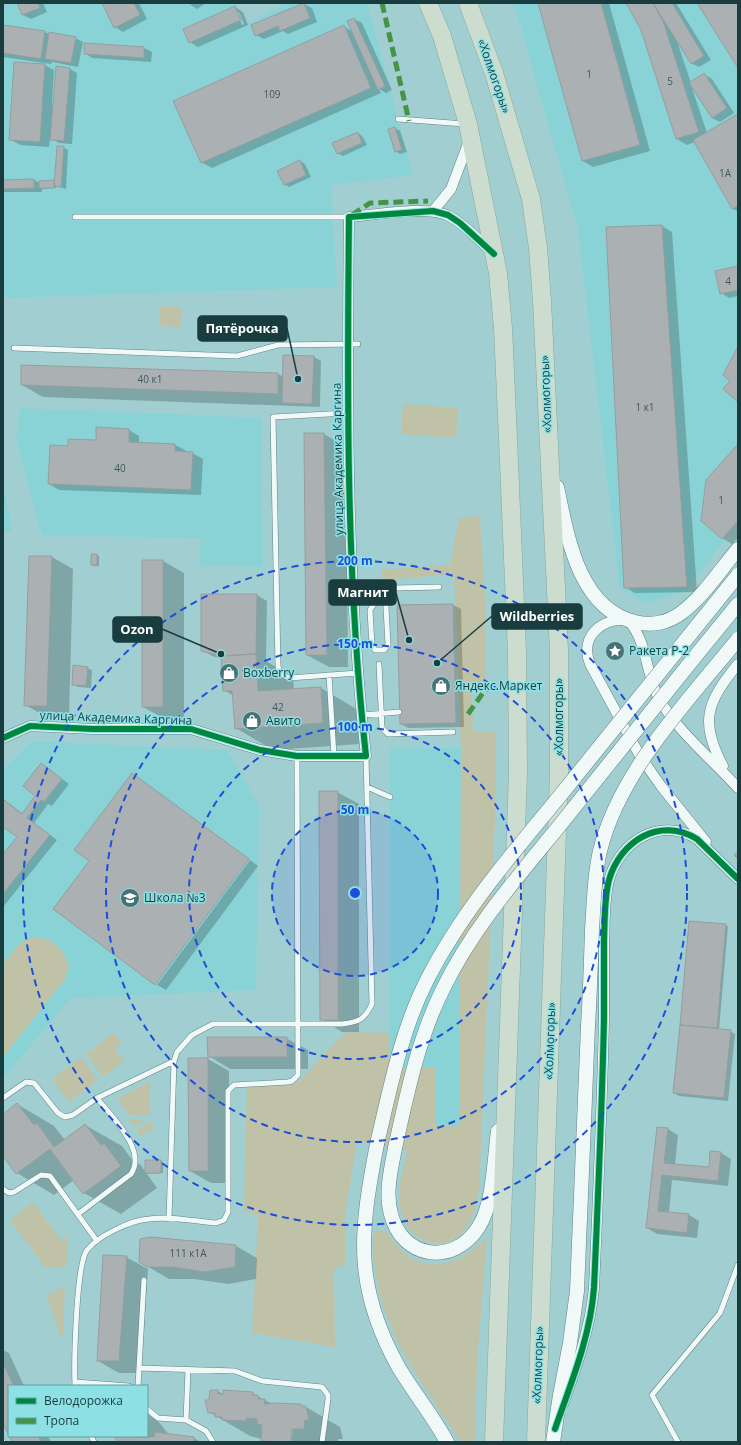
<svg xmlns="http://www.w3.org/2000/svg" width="741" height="1445" viewBox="0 0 741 1445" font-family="'Open Sans',sans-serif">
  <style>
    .built { fill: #89d3d6 }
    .green { fill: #bfc2a6 }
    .shadow { fill: #0003; fill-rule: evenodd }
    .building { fill: #abb1b2; stroke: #959e9e }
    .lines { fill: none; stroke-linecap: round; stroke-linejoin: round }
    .lane-casing { stroke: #608283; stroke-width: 6 }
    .street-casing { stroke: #608283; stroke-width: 11 }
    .secondary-casing { stroke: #608283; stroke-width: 15 }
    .highway-casing { stroke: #86a89b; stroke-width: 19 }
    .lane { stroke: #f1f8f8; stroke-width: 5 }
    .street { stroke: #f1f8f8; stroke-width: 10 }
    .secondary { stroke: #f1f8f8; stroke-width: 14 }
    .highway { stroke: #ccddd0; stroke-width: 18 }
    .secondary-bridge-casing { stroke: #608283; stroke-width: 15; stroke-linecap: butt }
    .secondary-bridge { stroke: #f1f8f8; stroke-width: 14 }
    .quiet { stroke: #459445; stroke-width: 5; stroke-dasharray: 10 5; stroke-linecap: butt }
    .cycleway-casing { stroke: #8de1e5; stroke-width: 8 }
    .cycleway { stroke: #00873e; stroke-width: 6 }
    .ring { fill: none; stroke: #1d4ed8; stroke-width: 2; stroke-dasharray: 7 5 }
    .labels { text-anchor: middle; stroke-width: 3; stroke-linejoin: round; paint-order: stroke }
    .number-label { font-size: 10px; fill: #3e5a5c }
    .street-label { font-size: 12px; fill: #193d3f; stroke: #8de1e5 }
    .poi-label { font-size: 12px; fill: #193d3f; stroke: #8de1e5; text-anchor: start }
    .centre { fill: #1d4ed8; stroke: #8de1e5; stroke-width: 2 }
    .ring-label { font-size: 12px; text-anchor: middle; font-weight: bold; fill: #1d4ed8; stroke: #8de1e5; stroke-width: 3; stroke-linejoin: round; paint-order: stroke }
    .leader { fill: none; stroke: #193d3f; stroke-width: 1.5 }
    .callout-dot { fill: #193d3f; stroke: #8de1e5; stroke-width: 1.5 }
    .callout { fill: #193d3f; stroke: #193d3f; stroke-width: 1.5 }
    .callout-label { font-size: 13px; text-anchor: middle; font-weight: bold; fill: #fff }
  </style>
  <rect width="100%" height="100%" fill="#a1cfd1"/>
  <path class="built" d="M3,3H235L247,24L288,3H367L413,175L331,185L337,287L3,298Z
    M512,3H738V521L722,539L724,541L687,590L647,603L620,588L578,230L517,14Z
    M21,408L261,418L263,567L200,565L201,538L42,535L16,439Z
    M3,485L12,530L3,532Z
    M32,741L227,750L259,806L256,990L71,998L3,1078V769Z
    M390,748H461L459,1125H436L389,1067Z"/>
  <path class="green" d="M160,306L182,307L181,327L159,326Z
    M403,404L458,408L456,438L401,434Z
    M480,516L486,617V680L472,694L473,732L496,731L495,820L479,1190C476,1206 474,1221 462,1233C441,1255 407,1239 401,1212C396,1192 403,1170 407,1151L357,1141L345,1216V1264L334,1269L335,1347L252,1333L258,1216L244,1210L247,1082L297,1083L346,1032L389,1033V1067H436V1125H459L461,748L454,574L382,580L381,570L450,565L459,518Z
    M33,937C55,939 60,945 69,965L65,979L3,1057V964L20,943Z
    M114,1033L122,1043L115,1048L124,1061L103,1077L86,1054Z
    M81,1057L98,1080L69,1102L52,1079Z
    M150,1081V1115H129L117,1099Z
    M128,1119L147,1120L133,1126Z
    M153,1121V1129L140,1136L136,1130Z
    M33,1202L61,1240L67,1236L68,1256L65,1268L45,1267L10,1220Z
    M380,1230L386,1231C413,1276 453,1273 487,1237L477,1364L475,1442H461C415,1372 372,1322 373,1234Z
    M65,1286L63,1335L61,1336L46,1296Z"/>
  <path class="shadow" d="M18,3H43L47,12L31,19L23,15Z
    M103,3H139L147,19L123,32L115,27Z
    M188,3H206L197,9Z
    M539,3H609L650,151L593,167L583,161Z
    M627,3H676L711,60L699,67L691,63L677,41L691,83L704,74L712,79L734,113L720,122L712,118L692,88L707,133L738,115V212L732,208L695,142L687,145L677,139L642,30Z
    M304,4L312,8L317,22L288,34L283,31L264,39L256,35Z
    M235,7L243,12L248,25L198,47L190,42ZM237,12H239L244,24L242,25Z
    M354,19L362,23L392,90L386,93L379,89L381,93L212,168L201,162L344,26L353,32Z
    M3,26L45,32L50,35L75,38L83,42L78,67L52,62L51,64L3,57Z
    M85,44L144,48L152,52L151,62L92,58L85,53Z
    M43,64L54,70L52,103H54L70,69L77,73L72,144L59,143L50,138L49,147L20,145L10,139Z
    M395,128L400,131L407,152L400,154L396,151Z
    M358,133L362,136L367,145L343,156L338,153Z
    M63,147L68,150L66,189L56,186V188L42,189V192H3V181L34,180L40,183L55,182Z
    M300,161L305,164L311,177L289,187L284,184Z
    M662,226L672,232L697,592L635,593L625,587Z
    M738,267V296L729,298L721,293Z
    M314,357L321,361L320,407L43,397L22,385V366L278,374L284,377Z
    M129,430L139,436V443L175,445L185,450V452L192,453L203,459L201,495L59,490L49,484L69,447L97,442Z
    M305,434H324L346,447L348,667H329L307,655Z
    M738,445V538L732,544L722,538Z
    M97,555L99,556V566H94L92,565Z
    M52,557L73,569L69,718L47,717L25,705Z
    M163,561L184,573V719H165L143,707Z
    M257,595L267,601L266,661L293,677L294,690L321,688L358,710L360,744L273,750L236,728L234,696L224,690L223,659L212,656L202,650Z
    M453,605L461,609L464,727L408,728L401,724L398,606Z
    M87,668L92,670L91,688L78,687L73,684Z
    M48,769L69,784L52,806L48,804L34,823L57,840L3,907V856L18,837L3,826V799L23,814L36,796Z
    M132,774L142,780L248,859L90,861Z
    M337,792L359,804V1032H342L321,1019Z
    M250,860L258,866L166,990L157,985Z
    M690,922L728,926L719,1030L730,1031L735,1034L728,1101L679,1096L674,1093Z
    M286,1038L308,1050V1069H230L209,1056Z
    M208,1059L229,1071V1183H211L190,1171Z
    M17,1104L54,1126L65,1140L85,1125L122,1146L133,1161L141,1165L146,1173L161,1161L163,1162V1173L147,1174L157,1188L121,1214L84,1193L74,1180L54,1195L17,1173L3,1154V1115Z
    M658,1128L668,1129L678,1135L675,1165L710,1169L711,1152L721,1153L731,1159L728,1186L672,1180L669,1213L689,1215L699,1221L697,1238L657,1234L647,1228Z
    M236,1246L257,1258L256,1279L228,1284L194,1279H169L147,1266Z
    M126,1257L148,1269L141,1373H119L98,1361Z
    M3,1350L9,1353L24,1386H9V1434L3,1421Z
    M218,1391L224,1395L252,1393L272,1404L300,1405L306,1407L340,1427L343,1439H338V1442H264L262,1439L250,1436L209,1412L210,1401ZM291,1424H293L292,1439H290Z
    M147,1414L159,1422L169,1435L194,1438L201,1442H119L114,1436H147Z
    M10,1436H48L51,1442H13Z"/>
  <path class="building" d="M17,3H38L40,8L22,15Z
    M102,3H134L140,15L114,28Z
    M304,3L310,18L280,31L278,26L255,36L251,25Z
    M538,3H601L640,145L582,161Z
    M626,3H653L663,21L699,132L676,139L641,30Z
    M653,3H672L704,56L691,64Z
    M697,3H738V68Z
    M235,6L241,20L189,43L183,29Z
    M354,18L385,86L378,90L347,21Z
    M3,25L45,31L41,59L3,53Z
    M344,25L371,88L201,163L173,101Z
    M49,32L76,37L71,63L45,59Z
    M84,43L144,47V58L84,54Z
    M14,62L45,64L40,142L9,140Z
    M56,66L70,68L64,141L50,140Z
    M704,73L727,108L712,118L689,83Z
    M738,114V206L732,209L693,140Z
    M395,127L402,150L395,152L388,129Z
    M358,132L362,143L337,154L332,143Z
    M57,146H64L61,187L54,186Z
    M300,160L306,175L284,185L277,171Z
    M34,179V188L3,189V180Z
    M54,180V188H39V181Z
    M662,225L687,587L624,588L606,227Z
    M738,266V290L720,294L715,271Z
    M738,346V402L723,389L730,381L723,375Z
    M283,355L314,356L312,404L282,403Z
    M21,365L278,373V394L21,385Z
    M96,427L129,429V442L175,444V451L193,452L191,490L48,484L50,445L68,446V439L96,440Z
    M304,433H324L327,655H306Z
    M738,444V521L722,539L701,521L706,480Z
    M91,554H97V565H91Z
    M29,556H52L47,706H24Z
    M142,560H163V707H142Z
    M201,594H257L256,654L221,656L201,651Z
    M453,604L456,723L400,724L397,605Z
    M256,654L258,691L321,687L323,723L235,729L232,691H223L221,656Z
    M73,665L88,667L86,686L72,685Z
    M41,763L62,779L44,802L41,800L27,818L50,835L3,894V854L17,837L3,827V799L22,814L35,796L23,786Z
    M132,773L249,859L155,985L53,909L89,861L74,850Z
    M319,791H338V1020H320Z
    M738,851V859L734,855Z
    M689,921L726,924L717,1028L680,1025Z
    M680,1025L731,1030L724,1098L673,1093Z
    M207,1037H287V1057H208V1171H189L188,1058H208Z
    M17,1103L34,1125L37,1123L54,1147L85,1124L101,1145L104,1143L121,1166L83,1194L50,1149L16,1174L3,1156V1114Z
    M657,1127L668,1128L664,1163L709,1167L710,1151L721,1152L718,1181L662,1175L658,1211L689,1214L687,1233L646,1228Z
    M145,1160H161V1173H145Z
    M150,1237L236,1245L235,1267L205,1272L172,1267H147L139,1262L140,1239Z
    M103,1255L127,1256L119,1361H97Z
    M3,1363L14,1386H9V1436L3,1423Z
    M210,1390H218V1394H223V1390L253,1392V1395H258V1399H265L264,1404H270V1403L301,1404V1406H306L309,1420H305L304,1429H292L291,1442L261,1441L262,1425L257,1424V1419L246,1418V1421L222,1420V1417H215V1413H208L205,1400H209Z
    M155,1432L194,1437V1442H118L113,1436L154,1437Z
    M9,1436H38L41,1442H12Z"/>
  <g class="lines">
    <g class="lane-casing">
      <path id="lane" d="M398,119L465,124
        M75,217H349
        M14,348L237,356L278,345L358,344
        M347,413L273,417L278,666L281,674L289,678L358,673
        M352,589L439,587
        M374,589V604L370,610L372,646L375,650H384L388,645L385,588
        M379,664L382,728L388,734L453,732
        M329,675L334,756
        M362,715L399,712
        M367,787L390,797
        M3,1098L26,1082L34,1083L58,1113L65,1117L73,1115L97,1098C112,1117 147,1150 131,1174L78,1214
        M97,1098L174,1061
        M3,1189L9,1193L14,1192L41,1175L50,1176L97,1241
        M169,1219L174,1061L177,1052L192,1035L213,1024H342C359,1022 364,1020 372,1004L366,756
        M139,1368L144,1280
        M75,1382L129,1386
        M75,1386C74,1363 76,1265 87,1250C98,1236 131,1220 149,1219C170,1216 194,1221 216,1223L224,1220L228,1212V1091L234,1085L288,1082L292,1081L298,1075L297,756
        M138,1386L139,1368L235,1371L262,1381L322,1387L328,1395V1399L322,1442
        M147,1409L158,1418L186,1420L206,1431L213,1442
        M186,1420L188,1370
        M91,1436L94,1442
        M3,1441V1442
        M678,1442L652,1395L720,1313L738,1265"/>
    </g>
    <g class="street-casing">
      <path id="street" d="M433,211L451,189L469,141
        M3,738L30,726L93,729H191L260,750L297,756H366C346,577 347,397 349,217C374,215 429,205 449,216C466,225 478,240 492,252
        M723,766C699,721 707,702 738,664
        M706,842L661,786L640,756L590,664C579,636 602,618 628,620C648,642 645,673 659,699C679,733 712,759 738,788
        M563,1404C577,1366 590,1329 594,1288C598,1199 602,1109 604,1019C604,993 604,967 604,940C605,921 604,899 609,880C620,841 660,816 697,839L738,879"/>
    </g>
    <g class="secondary-casing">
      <path id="secondary" d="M557,487C567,534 578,609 635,622C651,626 668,623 681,613C704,596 720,570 738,549
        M698,653L738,604
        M377,1144C360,1232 353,1286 399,1368C414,1393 433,1416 447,1442
        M395,1148C391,1169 385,1193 391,1214C402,1259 453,1266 478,1228C494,1204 494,1159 498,1131
        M553,1442L560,1395L570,1343L577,1291L588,1026"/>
    </g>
    <g class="highway-casing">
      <path id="highway" d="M428,3L442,36L468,124L498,273L503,328L508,439L517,652L518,773L494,1442
        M468,3L494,73L531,199L538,248L542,301L559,651V773L536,1442"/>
    </g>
    <use href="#lane" class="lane"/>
    <use href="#street" class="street"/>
    <use href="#secondary" class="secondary"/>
    <use href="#highway" class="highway"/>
    <g class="secondary-bridge-casing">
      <path id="secondary-bridge" d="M588,1026C590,994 591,962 592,929C594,903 594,876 600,851C619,772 688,701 738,639
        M377,1144C390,1089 401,1031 427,980C461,913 511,855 559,797C619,723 678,649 738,575
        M395,1148C407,1094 418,1039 443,989C471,931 515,880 556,830C603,771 650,712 698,653"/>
    </g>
    <use href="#secondary-bridge" class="secondary-bridge"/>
    <path class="quiet" d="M382,3L409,121
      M352,215L370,203L428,201
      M468,714L485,690L491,687"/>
    <g class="cycleway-casing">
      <path id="cycleway" d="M3,738L30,726L93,729H191L260,750L297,756H366C346,577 347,397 349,217L433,211L448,215L460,223L494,254
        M555,1429C571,1383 590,1338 594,1288C598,1199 602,1109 604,1019C604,993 604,967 604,940C605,921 604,899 609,880C620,841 660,816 697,839L738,879"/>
    </g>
    <use href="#cycleway" class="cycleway"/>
  </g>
  <circle cx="355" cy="893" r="83" fill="#1d4ed8" fill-opacity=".12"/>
  <g class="ring">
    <circle cx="355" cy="893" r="83"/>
    <circle cx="355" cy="893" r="166"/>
    <circle cx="355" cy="893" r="249"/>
    <circle cx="355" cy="893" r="332"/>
  </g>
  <defs>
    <g id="sight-disc" transform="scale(1)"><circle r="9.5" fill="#497072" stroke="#8de1e5"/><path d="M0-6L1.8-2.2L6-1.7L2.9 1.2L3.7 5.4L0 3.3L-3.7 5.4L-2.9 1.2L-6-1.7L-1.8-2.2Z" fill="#fff"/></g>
    <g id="shop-disc" transform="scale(1)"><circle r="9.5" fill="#497072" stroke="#8de1e5"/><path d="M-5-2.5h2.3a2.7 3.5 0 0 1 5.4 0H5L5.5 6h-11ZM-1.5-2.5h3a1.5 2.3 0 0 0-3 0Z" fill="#fff"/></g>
    <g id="school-disc" transform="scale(1)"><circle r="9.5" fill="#497072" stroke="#8de1e5"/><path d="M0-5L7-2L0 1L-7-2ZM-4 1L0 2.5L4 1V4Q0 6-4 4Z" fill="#fff"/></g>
  </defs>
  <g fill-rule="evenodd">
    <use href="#sight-disc" x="615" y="651"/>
    <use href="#shop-disc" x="229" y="673"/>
    <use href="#shop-disc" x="441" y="686"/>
    <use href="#shop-disc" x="252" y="721"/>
    <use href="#school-disc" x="130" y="898"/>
  </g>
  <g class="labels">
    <g class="number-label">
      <text x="589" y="78">1</text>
      <text x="670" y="85">5</text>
      <text x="272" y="98">109</text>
      <text x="725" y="177">1А</text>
      <text x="728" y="285">4</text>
      <text x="150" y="383">40 к1</text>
      <text x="645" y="411">1 к1</text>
      <text x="120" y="472">40</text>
      <text x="721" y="504">1</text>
      <text x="278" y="711">42</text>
      <text x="188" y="1257">111 к1А</text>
    </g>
    <g class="street-label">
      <text transform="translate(494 76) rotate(71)" y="4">«Холмогоры»</text>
      <text transform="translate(546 394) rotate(-92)" y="4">«Холмогоры»</text>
      <text transform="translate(338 459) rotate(-91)" y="4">улица Академика Каргина</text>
      <text transform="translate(559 717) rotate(-90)" y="4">«Холмогоры»</text>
      <text transform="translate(116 718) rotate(2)" y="4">улица Академика Каргина</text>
      <text transform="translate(550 1041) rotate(-88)" y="4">«Холмогоры»</text>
      <text transform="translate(538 1365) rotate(-88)" y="4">«Холмогоры»</text>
    </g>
    <g class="poi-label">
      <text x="629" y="655">Ракета Р-2</text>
      <text x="243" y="677">Boxberry</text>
      <text x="455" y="690">Яндекс.Маркет</text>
      <text x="266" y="725">Авито</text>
      <text x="144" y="902">Школа №3</text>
    </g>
  </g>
  <circle cx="355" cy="893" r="6" class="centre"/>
  <g class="ring-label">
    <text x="355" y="565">200 m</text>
    <text x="355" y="648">150 m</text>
    <text x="355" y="731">100 m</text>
    <text x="355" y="814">50 m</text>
  </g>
  <path class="leader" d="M298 379L287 328M409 640L396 593M437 663L492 616M221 654L162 629"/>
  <g class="callout-dot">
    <circle cx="298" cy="379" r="4"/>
    <circle cx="409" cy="640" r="4"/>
    <circle cx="437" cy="663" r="4"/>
    <circle cx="221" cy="654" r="4"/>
  </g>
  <g class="callout">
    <rect x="198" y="316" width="89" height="25" rx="4"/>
    <rect x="329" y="580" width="67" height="25" rx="4"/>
    <rect x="492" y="604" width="90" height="25" rx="4"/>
    <rect x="113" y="617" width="49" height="25" rx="4"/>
  </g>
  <g class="callout-label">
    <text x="242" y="333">Пятёрочка</text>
    <text x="363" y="597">Магнит</text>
    <text x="537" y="621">Wildberries</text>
    <text x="137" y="634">Ozon</text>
  </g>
  <rect width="741" height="1445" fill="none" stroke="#193d3f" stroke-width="8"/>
  <rect x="8" y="1385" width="140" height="52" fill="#8de1e5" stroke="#5f9fa3"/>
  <rect x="16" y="1398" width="20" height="6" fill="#00873e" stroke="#5f9fa3"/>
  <text x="44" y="1405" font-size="12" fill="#193d3f">Велодорожка</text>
  <rect x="16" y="1418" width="20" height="6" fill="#459445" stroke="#5f9fa3"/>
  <text x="44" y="1425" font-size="12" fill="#193d3f">Тропа</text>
</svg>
